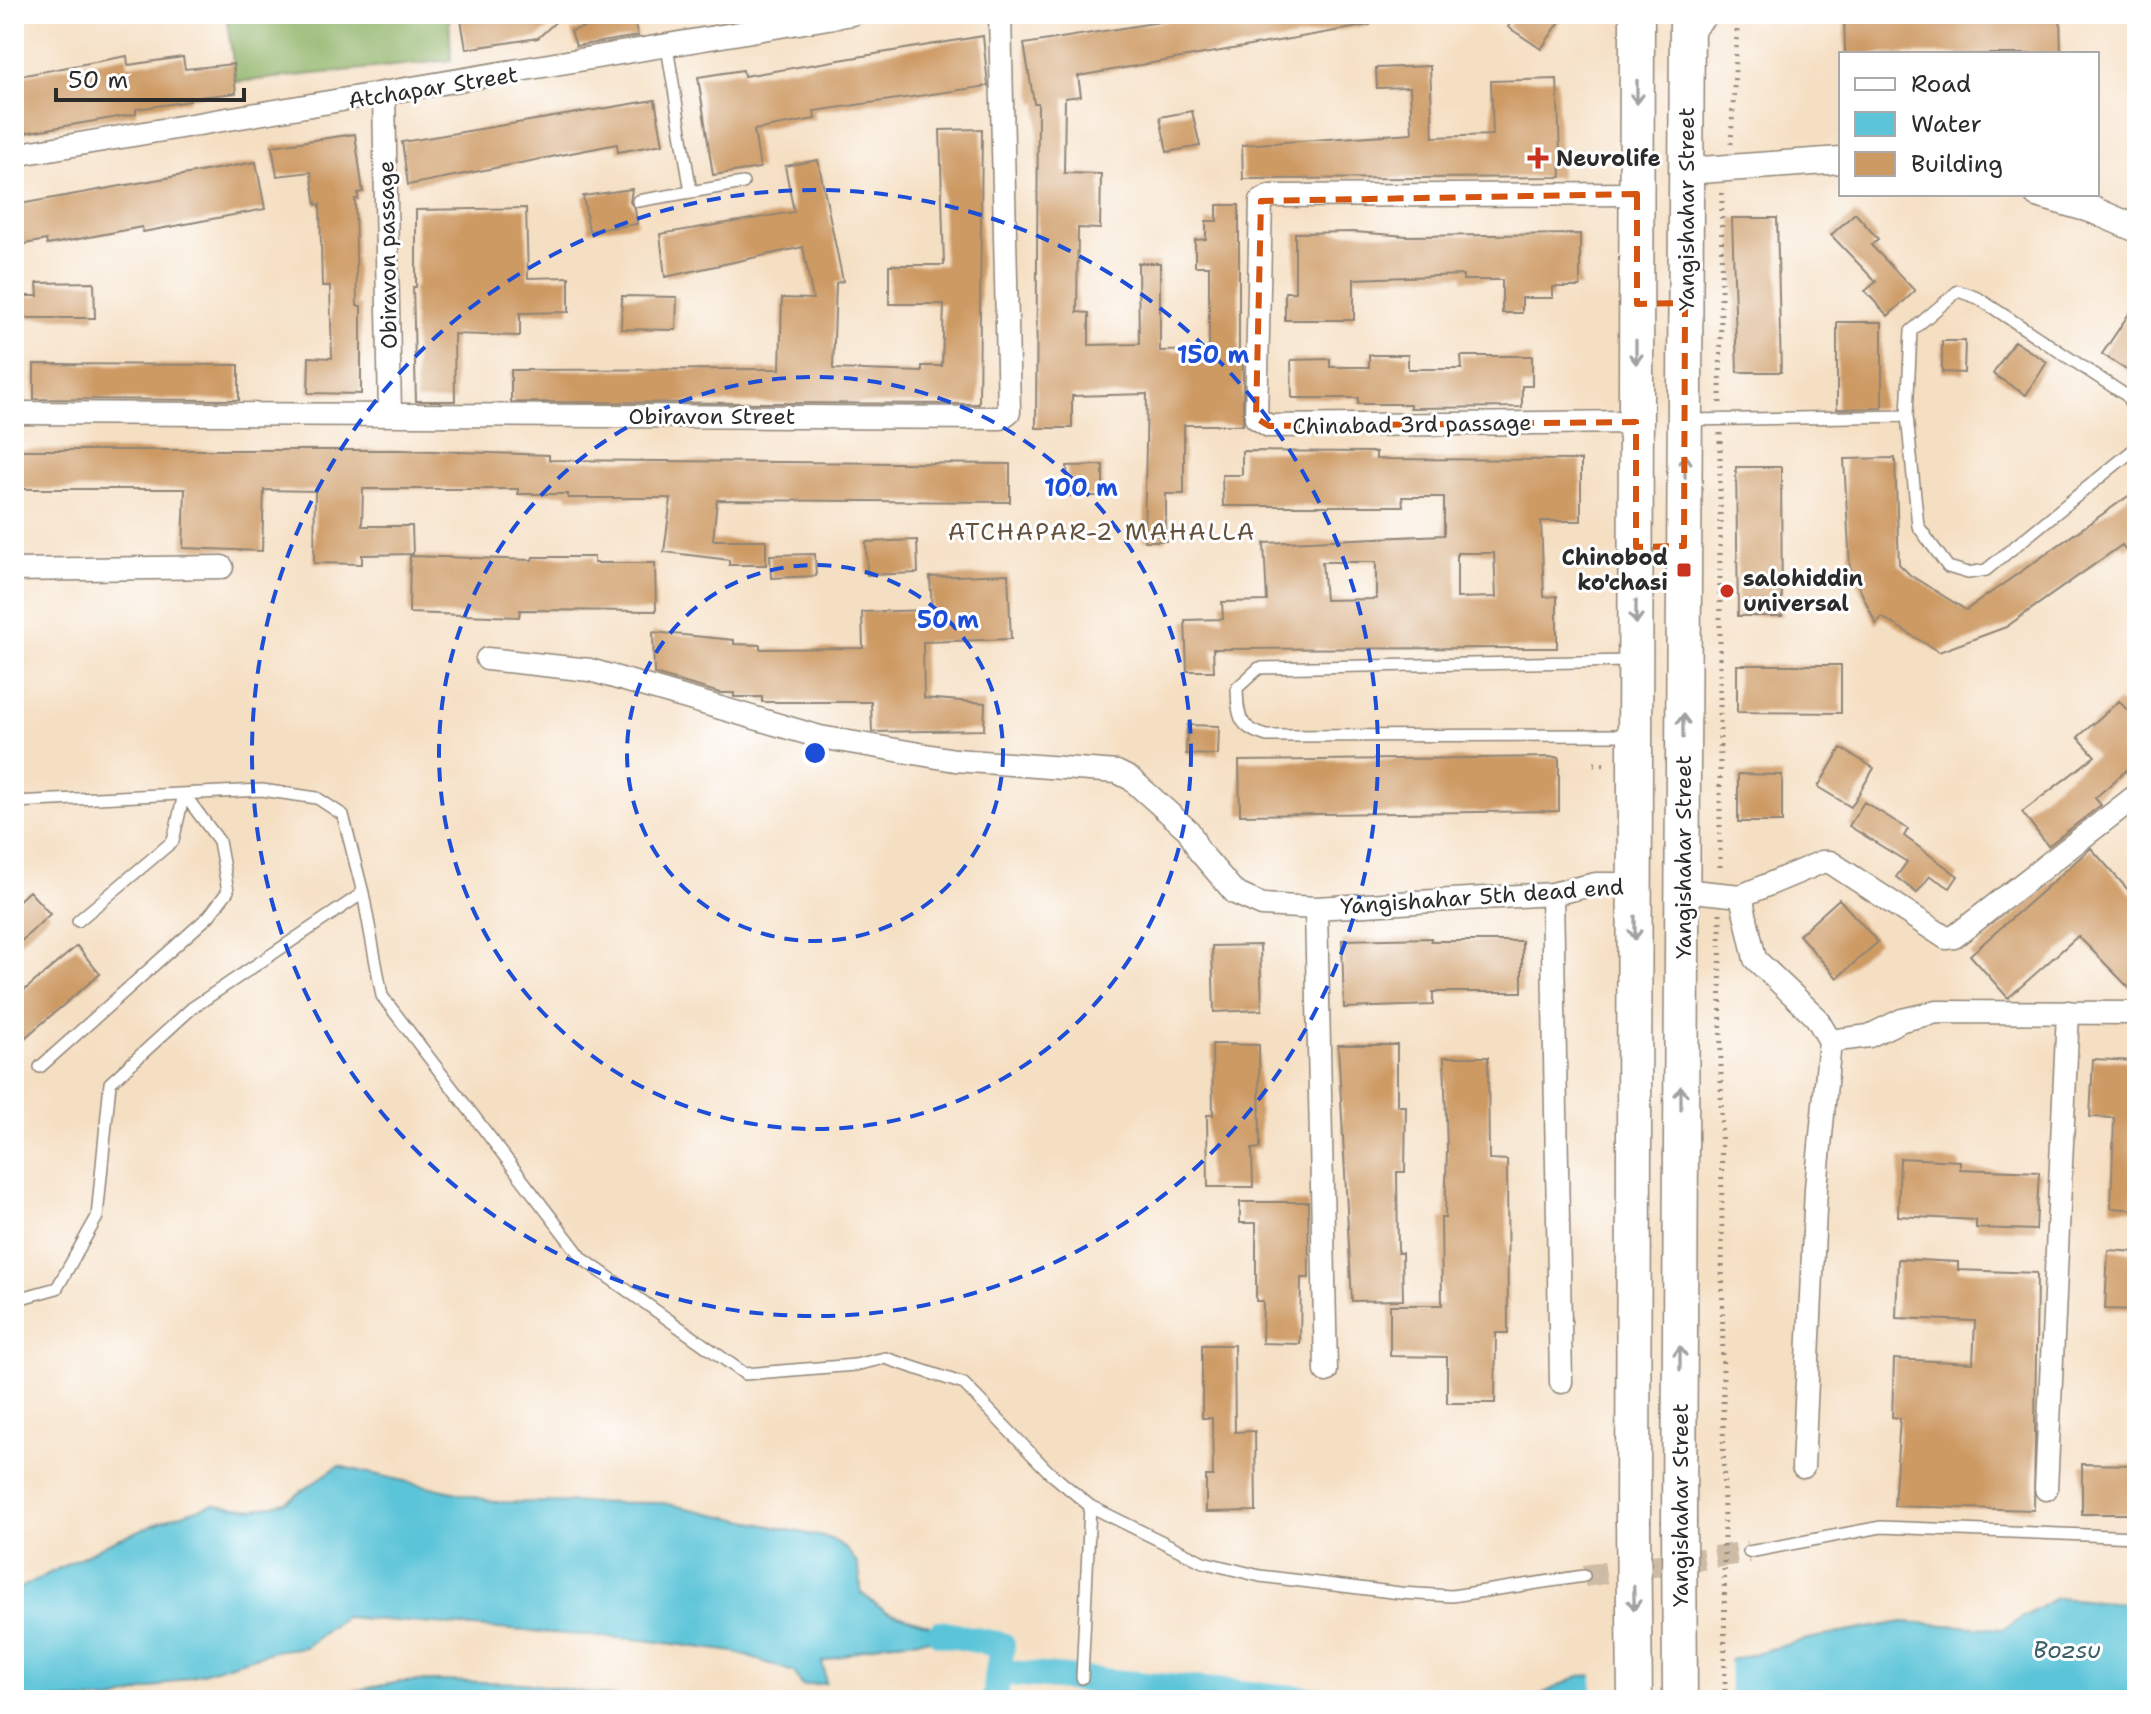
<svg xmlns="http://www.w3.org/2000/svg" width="2151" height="1714" viewBox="0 0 2151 1714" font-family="'Shantell Sans',sans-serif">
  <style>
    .forest { fill: #8fb266; stroke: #5d6e48; stroke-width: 2 }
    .water { fill: #5bc4d8; stroke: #437882; stroke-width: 2 }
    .pier { fill: #f5dfc3 }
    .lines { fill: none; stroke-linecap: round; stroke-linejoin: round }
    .canal { stroke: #5bc4d8; stroke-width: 26 }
    .building { fill: #cd9a63; fill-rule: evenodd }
    .minor-tunnel { stroke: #cdbba5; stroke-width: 22; stroke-dasharray: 22 11; stroke-linecap: butt }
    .service-casing { stroke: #908577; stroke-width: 14 }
    .minor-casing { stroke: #908577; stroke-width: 25 }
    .tertiary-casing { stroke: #908577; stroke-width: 29 }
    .primary-casing { stroke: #908577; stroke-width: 37 }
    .path { stroke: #908577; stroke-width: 5; stroke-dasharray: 2 6; stroke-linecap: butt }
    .service { stroke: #fff; stroke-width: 11 }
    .minor { stroke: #fff; stroke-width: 22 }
    .tertiary { stroke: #fff; stroke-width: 26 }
    .primary { stroke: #fff; stroke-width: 34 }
    .primary-bridge-casing { stroke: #908577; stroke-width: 37; stroke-linecap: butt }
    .primary-bridge { stroke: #fff; stroke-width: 34 }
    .oneway { stroke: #a0a0a0 }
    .marked { fill: none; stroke: #d5540f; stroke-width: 6; stroke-dasharray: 16 10; stroke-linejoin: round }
    .ring { fill: none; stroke: #1d4ed8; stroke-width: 4; stroke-dasharray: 14 10 }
    .poi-dot { fill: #c8321e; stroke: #fff; stroke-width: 3 }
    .labels { text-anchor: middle; stroke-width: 6; stroke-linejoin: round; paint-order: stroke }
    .street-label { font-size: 22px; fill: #2b2b2b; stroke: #fff }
    .poi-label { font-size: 22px; font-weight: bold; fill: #2b2b2b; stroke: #fff; text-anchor: start }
    .neighbourhood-label { font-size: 24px; letter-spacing: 2px; fill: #64523f; stroke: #fff }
    .water-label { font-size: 24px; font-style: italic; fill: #3c6168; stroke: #fff }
    .centre { fill: #1d4ed8; stroke: #fff; stroke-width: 4 }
    .ring-label { font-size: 24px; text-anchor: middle; font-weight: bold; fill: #1d4ed8; stroke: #fff; stroke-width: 6; stroke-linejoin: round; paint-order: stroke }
  </style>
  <rect width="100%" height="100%" fill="#fff"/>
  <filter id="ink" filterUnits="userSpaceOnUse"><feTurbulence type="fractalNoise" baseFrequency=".0125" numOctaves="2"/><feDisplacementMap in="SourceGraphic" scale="16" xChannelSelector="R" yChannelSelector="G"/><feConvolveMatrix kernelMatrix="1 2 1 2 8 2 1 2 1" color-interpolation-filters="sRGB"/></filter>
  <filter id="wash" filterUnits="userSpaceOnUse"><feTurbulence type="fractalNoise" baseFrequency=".006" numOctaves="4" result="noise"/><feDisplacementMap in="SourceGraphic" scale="32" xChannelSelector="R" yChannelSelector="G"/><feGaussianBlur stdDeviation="1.8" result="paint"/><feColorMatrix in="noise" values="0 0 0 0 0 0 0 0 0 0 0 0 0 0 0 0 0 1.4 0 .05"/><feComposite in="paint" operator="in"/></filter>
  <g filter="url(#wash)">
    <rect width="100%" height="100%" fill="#f5dfc3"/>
    <path class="forest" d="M226,14H449L451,60L236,82Z"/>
    <path class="water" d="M338,1466L497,1502L663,1503L832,1539C856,1554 861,1565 861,1593L885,1611L927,1624L940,1633L933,1639L884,1643L822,1662L826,1683L802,1686L794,1672L734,1652L644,1640L344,1617L305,1647L274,1651L114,1700H14V1591L111,1542L172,1517L213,1504L255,1509L286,1502Z
      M2056,1598L2137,1604V1700H1530L1579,1676L1694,1670L1808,1639L1902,1622L2003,1629Z
      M440,1681L525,1683L635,1700H305L400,1682Z"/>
    <path class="pier" d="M1729,1657L1730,1700H1593L1592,1671L1693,1667Z"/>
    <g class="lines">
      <path class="canal" d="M940,1633L1002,1645L998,1672L1319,1700
        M995,1700L998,1672"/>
    </g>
    <g id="blocks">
      <path class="building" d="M460,14H564L538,38L466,49Z
        M632,14L638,36L576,46L571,31Z
        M1209,14H1369L1370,25L1078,76L1081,96L1065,98L1064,173L1101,174L1100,229L1078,228L1077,312L1089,313V345L1139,344L1138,263H1160V351L1209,350V266H1195V240L1206,239V221H1217V205H1239V353H1243V425H1184V494H1166V541H1144L1147,394L1072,396V428H1036L1038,103H1034L1024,44Z
        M1517,14H1565L1541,49L1508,27Z
        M1844,14H2060L2061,54H1845Z
        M983,36L988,86L814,111L815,119L754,130L760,168L713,175L698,77L743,70L744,76Z
        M127,56L128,65L183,57L185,69L233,64L236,93L189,98L190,101L136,109V114L18,134L14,77Z
        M1430,66L1433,137L1493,135L1491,81L1557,79L1561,177L1243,179L1242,145L1412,133L1410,87L1377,88L1376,68Z
        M655,100L663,144L618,152L617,144L408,185L402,142Z
        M1192,111L1200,146L1167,152L1160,117Z
        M982,129L979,404L511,402V370L780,369L782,298L813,299L803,247L665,277L660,234L794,212L785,166L818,160L843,281L836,283L833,369L922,372V366H942L944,304H889V265H944L940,130Z
        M355,134L363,192L358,193V199H355L357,306H361V394L308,393L309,357L332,358L330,286H322L320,204L316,205L311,172L277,176L272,146Z
        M256,162L265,209L143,232L142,227L47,245L46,240L14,246V205Z
        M632,189L630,202L635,209L637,224L589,231L583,196Z
        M526,208L528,278L569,277V312L520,313V336L454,334L455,401H416L413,287H416V210Z
        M1855,213L1878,239L1871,245L1915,291L1888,316L1865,291L1876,282L1831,235Z
        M1732,218H1777L1781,372H1737Z
        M1354,232L1407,236L1580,234V287H1553V298H1522V313H1502V280H1463V275L1354,279V320H1285V292H1295V233Z
        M94,282L95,318H14V296H38L37,283Z
        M622,296L677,297L676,330L621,329Z
        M2137,302V377L2102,354Z
        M1837,322H1882V408L1837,409Z
        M1942,341H1965L1964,373L1942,372Z
        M2014,341L2047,362L2026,395L1993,374Z
        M1369,355H1408V369H1462L1461,356H1532V386H1522V407L1410,408V404H1358V398H1292L1291,360L1330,359V367H1369Z
        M34,364L239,365V400L34,399Z
        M14,450H402L549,455V460L1010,464V502L717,500L713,540H766V565H729V560L664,552L671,499L666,498H568V494H518V489H363L362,526H412L413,554L362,555V564L314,563L315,491L264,490L262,551L183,548L185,489H14Z
        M1242,451L1376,452V459L1581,460V521H1541L1544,597L1557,596V648L1213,649L1214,671H1187L1185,620L1223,619L1222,602L1267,601L1264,543L1444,535V497H1402L1403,506H1223L1222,475H1242ZM1457,553H1494L1496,597L1457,598ZM1322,562H1376V599L1325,600Z
        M1895,458L1899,564L1910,575L1966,610L2137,490V541L2125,549L2122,545L2006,627L1939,652L1882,617L1876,624L1850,568L1844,459Z
        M1103,465V496H1068L1067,466Z
        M1736,467H1781L1782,616H1738Z
        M917,540L918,573L867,575L866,542Z
        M815,554L816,576L771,578L770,555Z
        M410,556L532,560L533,557H594V563H655L656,611L520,610L519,617L409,613Z
        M1008,574L1011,639L923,642L924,698L985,703L984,730L872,732L871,702H762V697H734V693H720L654,674L653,632L734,640V644L760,645V649L863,648L862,612L932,610L930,577Z
        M1737,665H1841V713L1737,712Z
        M2119,701L2137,721V761L2095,798L2101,805L2048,846L2022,812L2095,756L2078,737Z
        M1187,725L1219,726L1218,755L1186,754Z
        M1841,748L1874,768L1851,807L1818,787Z
        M1559,757V811L1240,815L1239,761Z
        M1738,774L1782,775V822H1738Z
        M1864,802L1908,829L1904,836L1958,876L1950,888L1930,876L1917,893L1896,877L1907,862L1849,826Z
        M2091,848L2137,900V996L2078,936L2008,998L1970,955Z
        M29,891L50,914L14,948V905Z
        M1839,899L1878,942L1837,978L1799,935Z
        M1431,938V941H1522V992H1433V1005L1344,1008L1342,940Z
        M1260,945L1262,1010L1214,1012L1212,946Z
        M77,946L100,974L14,1047V999Z
        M1212,1044L1259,1045L1260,1148L1252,1149L1253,1187H1208L1207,1115H1213Z
        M1338,1045H1397V1106H1406L1405,1172H1397L1398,1253H1402L1403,1300L1352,1301Z
        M1444,1057H1488L1489,1159L1507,1160L1508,1333H1496L1495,1403H1447V1357L1390,1356V1305H1442L1441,1218H1445L1447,1149Z
        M2093,1059L2137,1061V1210L2111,1208L2114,1118L2090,1117Z
        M1900,1158L1960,1161V1169L2039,1172L2036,1230L1976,1228V1220L1898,1216Z
        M1240,1202H1308L1309,1278H1301L1300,1344L1262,1343L1263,1301H1256V1223H1240Z
        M2108,1250L2137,1252V1310L2105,1309Z
        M1898,1259L1958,1262V1270L2037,1273L2034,1510L1894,1506L1900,1418L1892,1417L1894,1359L1973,1363L1975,1321L1896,1318Z
        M1202,1345H1234L1235,1432L1255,1431L1256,1511L1206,1512V1476H1213L1212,1418H1202Z
        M2082,1464L2137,1465V1514H2082Z"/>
    </g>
  </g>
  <g filter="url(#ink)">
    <use href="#blocks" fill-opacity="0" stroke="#908577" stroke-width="2"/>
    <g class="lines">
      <path class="minor-tunnel" d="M1584,1576L1749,1552"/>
      <g class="service-casing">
        <path id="service" d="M1695,35L1715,14
          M667,47L691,192
          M638,201L743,183
          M2137,416L2127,396L1978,298L1958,291L1911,331L1907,416L1918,526L1948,567L1968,573L1986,570L2137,447
          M1689,420L1907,416
          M1630,661L1259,668L1237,688C1238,716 1238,728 1267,736L1631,735
          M14,802L262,790L317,798L343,815L363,893L382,996L583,1259L745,1374L855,1365L885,1358L964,1384L1049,1472L1090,1506L1203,1562L1260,1576L1400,1593L1452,1596L1584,1576
          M40,1067L209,916L228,891L219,841L184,794L173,841L78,921
          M14,1300L57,1288L97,1217L110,1083L192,1008L363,893
          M1749,1552L1881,1527L2137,1537
          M1082,1678L1090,1506"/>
      </g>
      <g class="minor-casing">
        <path id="minor" d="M384,95L390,414
          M14,155L852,14
          M14,413L1001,418L1009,412L1000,14
          M1636,422L1269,426L1256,418L1261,201L1270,196L1637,194
          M14,570L222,567
          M487,659L590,670L820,737L955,760L1117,772L1131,779L1189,831L1199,851L1235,893L1262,905L1316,908L1552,894L1596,884H1635
          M1682,890L1741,896L1822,862H1830L1946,938L1954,937L2137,795
          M1552,894L1561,1382
          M1741,896L1755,959L1816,1017L1830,1041L1869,1036L1902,1020L1937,1012L2137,1013
          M1316,908L1326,1371
          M1803,1467L1816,1188L1830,1041
          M2046,1489L2068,1012"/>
      </g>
      <g class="tertiary-casing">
        <path id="tertiary" d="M1686,171L1841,160
          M2037,194L2093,210L2137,229"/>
      </g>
      <g class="primary-casing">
        <path id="primary" d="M1633,1520L1637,14
          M1679,1520L1687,14"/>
      </g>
      <path class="path" d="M1731,144L1738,14
        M1720,403L1722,193
        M1720,433V871
        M1594,764L1609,765
        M1720,913L1725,1700"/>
      <use href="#service" class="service"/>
      <use href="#minor" class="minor"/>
      <use href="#tertiary" class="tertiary"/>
      <use href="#primary" class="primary"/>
      <g class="primary-bridge-casing">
        <path id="primary-bridge" d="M1633,1520L1635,1700
          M1679,1520L1680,1700"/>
      </g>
      <use href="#primary-bridge" class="primary-bridge"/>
    </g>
    <defs><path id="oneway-shaft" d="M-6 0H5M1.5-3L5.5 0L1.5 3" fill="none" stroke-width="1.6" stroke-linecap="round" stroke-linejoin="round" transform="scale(2)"/></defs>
    <g class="oneway">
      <use href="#oneway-shaft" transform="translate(1637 92) rotate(90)"/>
      <use href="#oneway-shaft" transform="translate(1636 352) rotate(90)"/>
      <use href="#oneway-shaft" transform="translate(1685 466) rotate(-90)"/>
      <use href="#oneway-shaft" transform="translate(1636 612) rotate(90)"/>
      <use href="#oneway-shaft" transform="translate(1683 726) rotate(-90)"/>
      <use href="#oneway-shaft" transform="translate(1635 928) rotate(90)"/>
      <use href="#oneway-shaft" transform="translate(1681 1098) rotate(-90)"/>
      <use href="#oneway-shaft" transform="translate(1680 1358) rotate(-90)"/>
      <use href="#oneway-shaft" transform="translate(1634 1598) rotate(89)"/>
    </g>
  </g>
  <path class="marked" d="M1637,194V304L1685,303L1684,546L1636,547V422L1269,426L1256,418L1261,201Z"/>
  <g class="ring">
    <circle cx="815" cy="753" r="188"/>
    <circle cx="815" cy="753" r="376"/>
    <circle cx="815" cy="753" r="563"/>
  </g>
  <g class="poi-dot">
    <path d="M1534 146h8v8h8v8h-8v8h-8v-8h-8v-8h8z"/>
    <rect x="1676" y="562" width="16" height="16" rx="4"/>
    <circle cx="1727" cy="591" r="8"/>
  </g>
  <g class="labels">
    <g class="street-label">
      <text transform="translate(433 87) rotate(-9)" y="8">Atchapar Street</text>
      <text transform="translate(1686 209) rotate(-90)" y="8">Yangishahar Street</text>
      <text transform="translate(387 255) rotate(-91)" y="8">Obiravon passage</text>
      <text x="712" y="424">Obiravon Street</text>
      <text transform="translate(1412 424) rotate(-1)" y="8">Chinabad 3rd passage</text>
      <text transform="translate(1683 857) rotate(-90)" y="8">Yangishahar Street</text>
      <text transform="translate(1482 896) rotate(-4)" y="8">Yangishahar 5th dead end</text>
      <text transform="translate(1680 1505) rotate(-90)" y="8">Yangishahar Street</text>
    </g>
    <g class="poi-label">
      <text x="1556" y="166">Neurolife</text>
      <text x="1668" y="565" text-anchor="end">Chinobod<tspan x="1668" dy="25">ko'chasi</tspan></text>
      <text x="1743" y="586">salohiddin<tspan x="1743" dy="25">universal</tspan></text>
    </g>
    <g class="neighbourhood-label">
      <text x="1102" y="540">ATCHAPAR-2 MAHALLA</text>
    </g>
    <g class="water-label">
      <text x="2067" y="1658">Bozsu</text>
    </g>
  </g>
  <circle cx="815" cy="753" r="12" class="centre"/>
  <g class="ring-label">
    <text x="1213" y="363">150 m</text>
    <text x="1081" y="496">100 m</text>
    <text x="948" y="628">50 m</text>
  </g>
  <rect width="2151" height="1714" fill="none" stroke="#fff" stroke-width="48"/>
  <rect x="1839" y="52" width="260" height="144" fill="#ffffff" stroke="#aaaaaa" stroke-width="2"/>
  <rect x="1855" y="78" width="40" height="12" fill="#ffffff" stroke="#aaaaaa" stroke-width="2"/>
  <text x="1911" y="92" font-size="24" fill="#2b2b2b">Road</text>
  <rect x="1855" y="112" width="40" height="24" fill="#5bc4d8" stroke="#aaaaaa" stroke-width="2"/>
  <text x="1911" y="132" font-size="24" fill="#2b2b2b">Water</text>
  <rect x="1855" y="152" width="40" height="24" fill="#cd9a63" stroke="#aaaaaa" stroke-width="2"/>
  <text x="1911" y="172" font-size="24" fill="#2b2b2b">Building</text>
  <path d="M56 88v12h188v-12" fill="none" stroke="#2b2b2b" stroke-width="4"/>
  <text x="68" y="88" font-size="24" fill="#2b2b2b" stroke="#ffffff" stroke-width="6" paint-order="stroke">50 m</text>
</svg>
